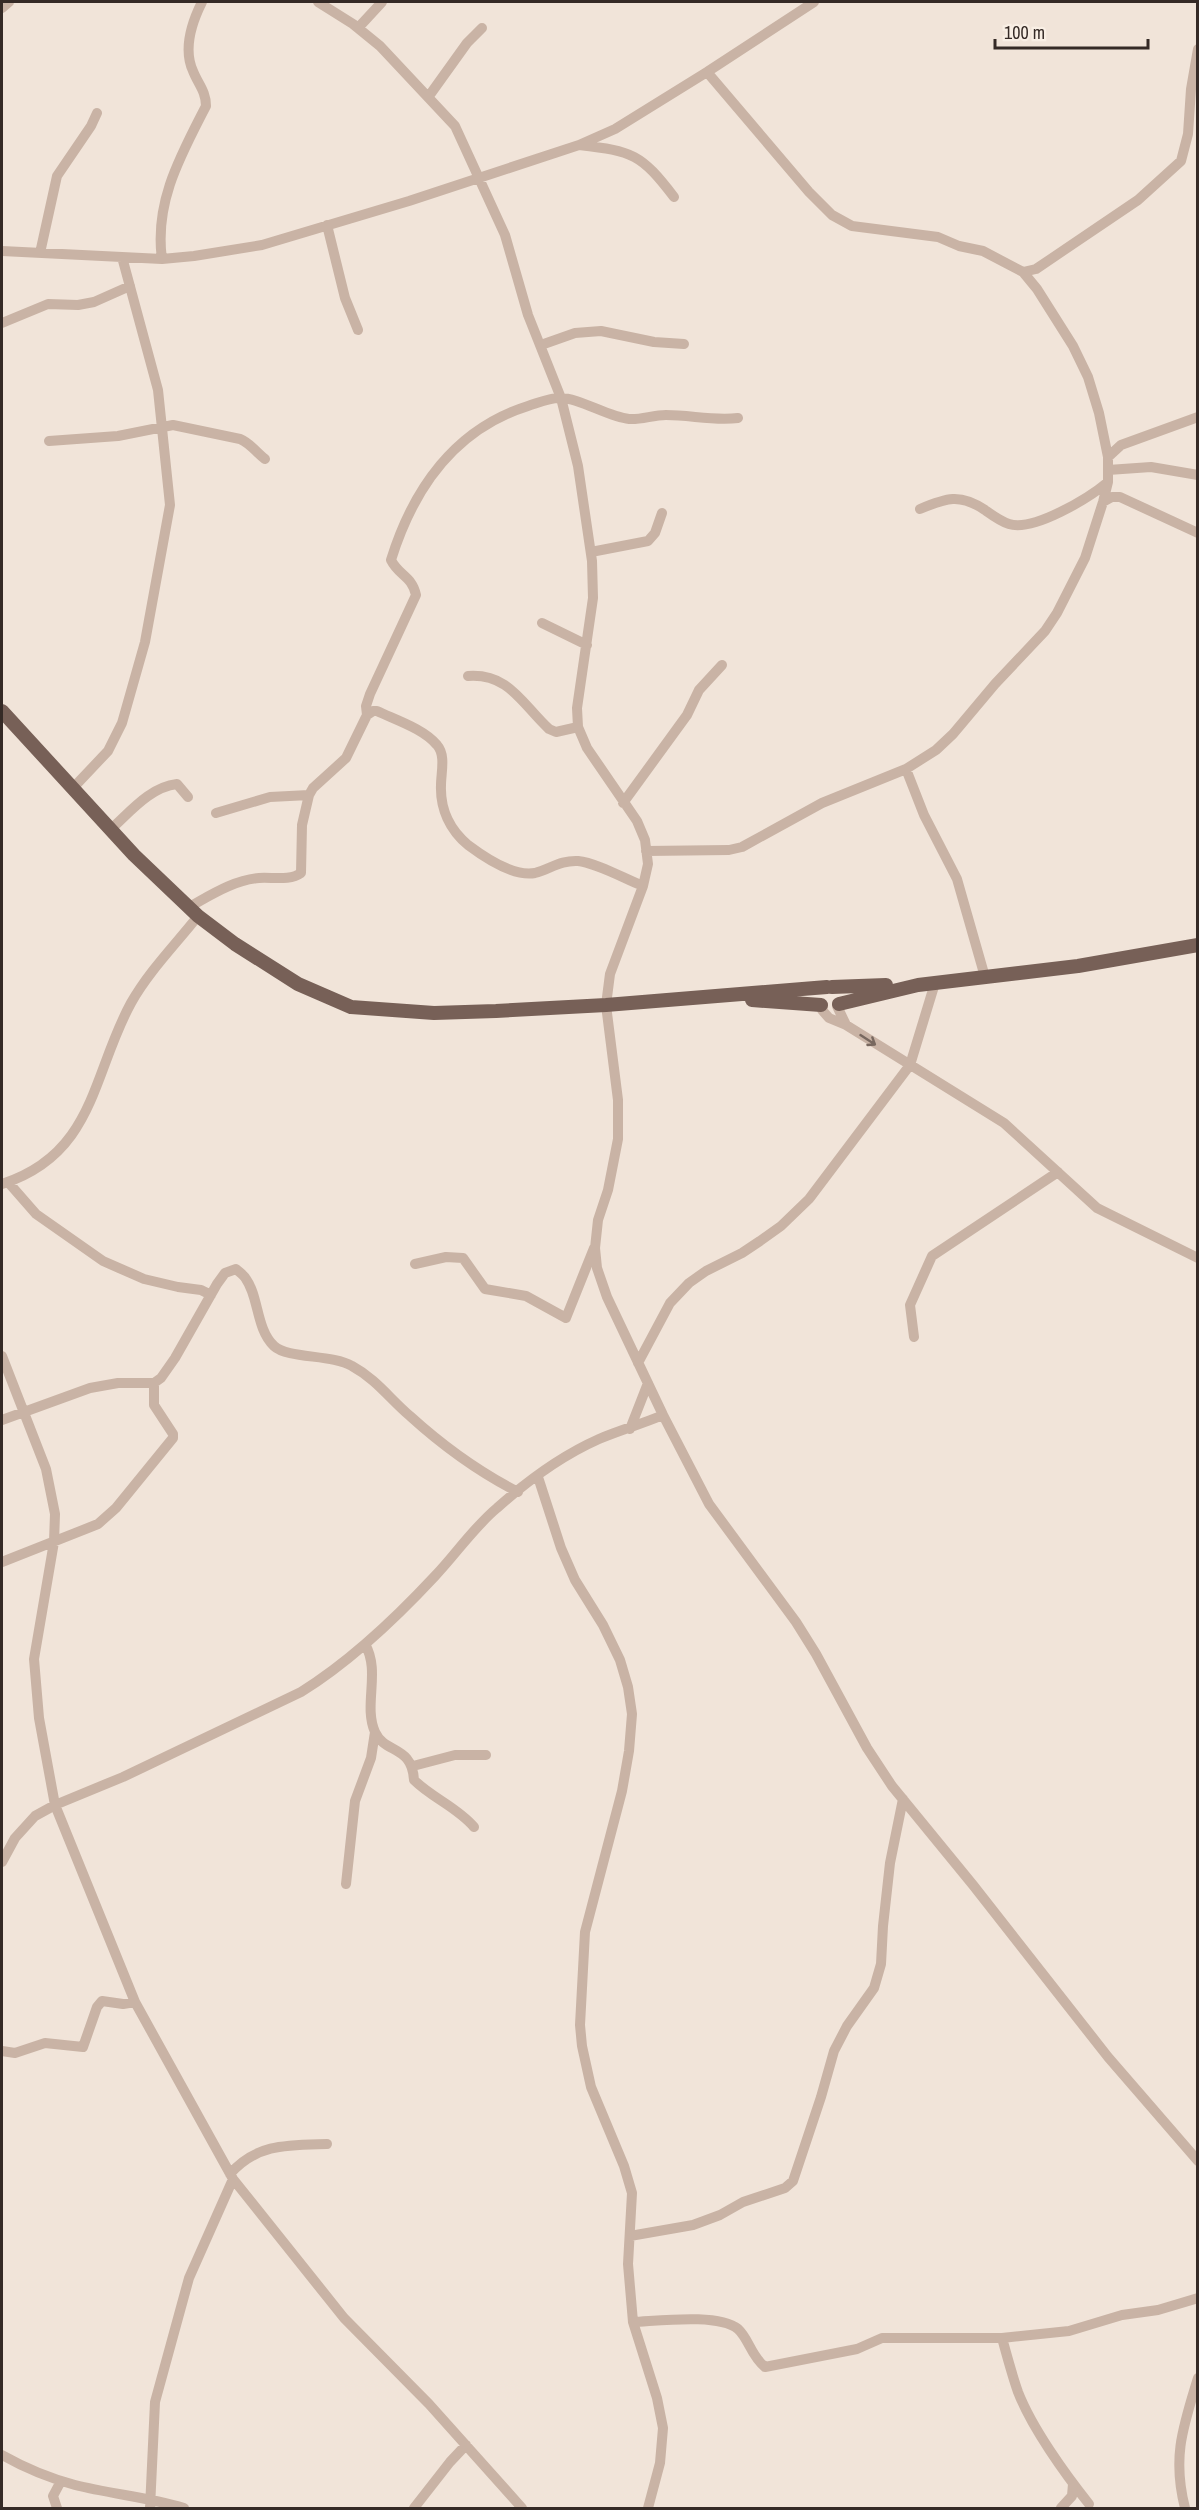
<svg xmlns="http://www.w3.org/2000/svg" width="1199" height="2510" viewBox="0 0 1199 2510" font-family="'Archivo Narrow',sans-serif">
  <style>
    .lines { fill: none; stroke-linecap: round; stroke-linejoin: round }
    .minor { stroke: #c9b3a5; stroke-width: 10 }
    .major { stroke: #776057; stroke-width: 14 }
    .oneway { stroke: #78685f }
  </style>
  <rect width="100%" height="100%" fill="#f1e4d9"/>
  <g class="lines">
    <path class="minor" d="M318,2L353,24L380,46L455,126L505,235L528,315L561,398L578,466L592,561L593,598L577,708L578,727L587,748L637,821L645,840L648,864L643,886L610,974L606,1005L618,1100V1139L608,1190L598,1220L595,1248L597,1268L607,1297L663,1415L709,1504L796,1622L816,1654L867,1748L892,1786L973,1885L1108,2057L1198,2161
      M2,8L9,2
      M358,28L382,2
      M429,96L467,43L482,28
      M579,145C633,151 641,154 674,197
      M327,225L345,298L358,330
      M2,251L162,259L194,256L262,245L409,201L579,145L615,129L707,72L814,2
      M40,253L57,176L91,126L97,113
      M162,259C154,202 181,155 206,106C206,91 198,84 193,71C183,49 192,22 202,2
      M1023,272L1036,269L1138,200L1181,161L1188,134L1191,89L1198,49
      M2,323L48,304L78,305L94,302L130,286
      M541,345L575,333L601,331L654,342L684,344
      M49,441L118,436L173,425L240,439C250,443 256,452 265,459
      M1108,457L1121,445L1198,417
      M1108,470L1151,467L1198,475
      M1103,502L1112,497H1120L1198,533
      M920,509C946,498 960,493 985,510C992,515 1000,521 1009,524C1033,532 1089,498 1108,482
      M591,552L648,541L655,533L662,513
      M542,623L587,645
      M468,676C509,673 522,704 549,729L556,732L578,727
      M367,715L366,706L370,694L416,595C412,576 399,576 391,560C413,489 455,429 528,406C538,403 549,398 559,398C578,397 608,417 629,419C641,420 653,415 666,415C691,415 713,421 738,418
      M906,769L924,815L957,879L985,977
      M73,788L108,751L122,723L145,642L170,505L158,390L122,257
      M623,803L687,715L699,690L722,665
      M216,813L270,797L309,795
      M111,829C130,812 150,787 177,784L188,797
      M646,851L729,850L742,847L822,803L906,769L936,750L953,734L995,684L1045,631L1057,613L1085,558L1103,502L1108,482V457L1099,413L1088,377L1073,346L1037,289L1023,272L983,251L959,246L938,237L852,226L832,215L809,192L707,72
      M189,907C211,895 234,880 259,878C272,877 290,881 301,873L302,825L309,795L313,788L346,758L367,715L373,711H377C396,720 424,729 437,745C446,755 441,773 441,785C440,809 450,830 468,845C484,857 514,877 535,873C550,869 561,860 578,861C597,863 625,879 643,886
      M823,1006L822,1010L829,1018L846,1025
      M837,1006L846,1025L1004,1123L1097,1208L1198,1258
      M8,1182L36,1214L103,1261L144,1279L178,1287L201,1290L211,1295
      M2,1184C95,1154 92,1074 131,1003C149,971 176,944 198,916
      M415,1264L446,1257L463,1258L485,1289L526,1296L566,1318L594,1248
      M914,1337L910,1305L932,1256L1058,1172
      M2,1356L46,1469L55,1514L54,1542L34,1659L39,1718L55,1805L135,2002L233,2179L344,2318L429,2404L522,2508
      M638,1363L670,1303L689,1283L706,1271L742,1253L760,1241L781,1226L809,1199L910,1065L935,983
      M2,1420L90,1388L118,1383H154L161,1378L175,1358L217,1284L225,1273L236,1269C239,1272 244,1275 246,1279C259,1297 256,1329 274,1346C288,1359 332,1354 352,1366C376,1379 390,1399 410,1416C443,1446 479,1472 518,1492
      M630,1429L648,1383
      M538,1477L561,1548L575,1580L603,1625L620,1660L628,1687L632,1714L629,1751L622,1791L585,1932L580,2025L582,2046L591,2087L624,2166L632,2193L628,2264L633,2322L657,2398L663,2428L660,2463L648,2508
      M2,1562L98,1524L116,1508L173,1438V1434L154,1405V1383
      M365,1644C381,1672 363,1705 375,1732C385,1754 412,1745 414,1780C432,1798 457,1807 474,1827
      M413,1766L455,1755H486
      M2,1862L15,1838L35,1816L55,1805L123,1777L301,1692C351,1661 395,1619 435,1576C456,1554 474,1527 497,1508C526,1482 563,1455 599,1439C620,1430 642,1424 663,1415
      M346,1884L355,1801L371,1758L375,1732
      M2,2051L15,2053L45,2043L83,2047L97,2007L102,2001L123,2004L135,2002
      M230,2174C257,2143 289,2145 327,2144
      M630,2236L693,2225L720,2215L743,2202L785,2188L793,2181L821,2097L834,2051L847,2026L874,1988L881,1964L883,1926L890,1863L903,1799
      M633,2322C658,2321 718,2313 738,2329C749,2339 751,2356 765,2367L857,2349L882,2338H1002L1069,2331L1122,2315L1158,2310L1198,2298
      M1002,2338C1007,2356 1012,2375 1018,2392C1032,2428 1065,2474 1089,2504
      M2,2455C25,2468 49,2478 75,2485C111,2494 147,2497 184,2508
      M57,2508L53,2496L61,2481
      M150,2508L155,2402L189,2278L233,2179
      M414,2508L450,2462L466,2445
      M1061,2508L1072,2496L1073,2484
      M1185,2508C1172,2457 1183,2427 1198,2378"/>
    <path class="major" d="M2,711L134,855L198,916L235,944L298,984L351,1007L434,1013L496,1011L606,1005L827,987
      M832,987L886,985
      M752,1000L821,1005
      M839,1004L918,985L1078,966L1198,945"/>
  </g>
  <defs><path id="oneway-shaft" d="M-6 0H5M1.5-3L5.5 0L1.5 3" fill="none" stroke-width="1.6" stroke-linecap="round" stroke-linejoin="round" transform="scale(1.5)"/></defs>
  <use class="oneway" href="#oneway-shaft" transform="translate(868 1040) rotate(33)"/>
  <rect width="1199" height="2510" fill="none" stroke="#352a26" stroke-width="6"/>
  <path d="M995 39v9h153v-9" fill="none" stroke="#352a26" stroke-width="3"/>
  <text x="1004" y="39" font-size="18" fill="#352a26" stroke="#f9efe5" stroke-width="4.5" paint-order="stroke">100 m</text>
</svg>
